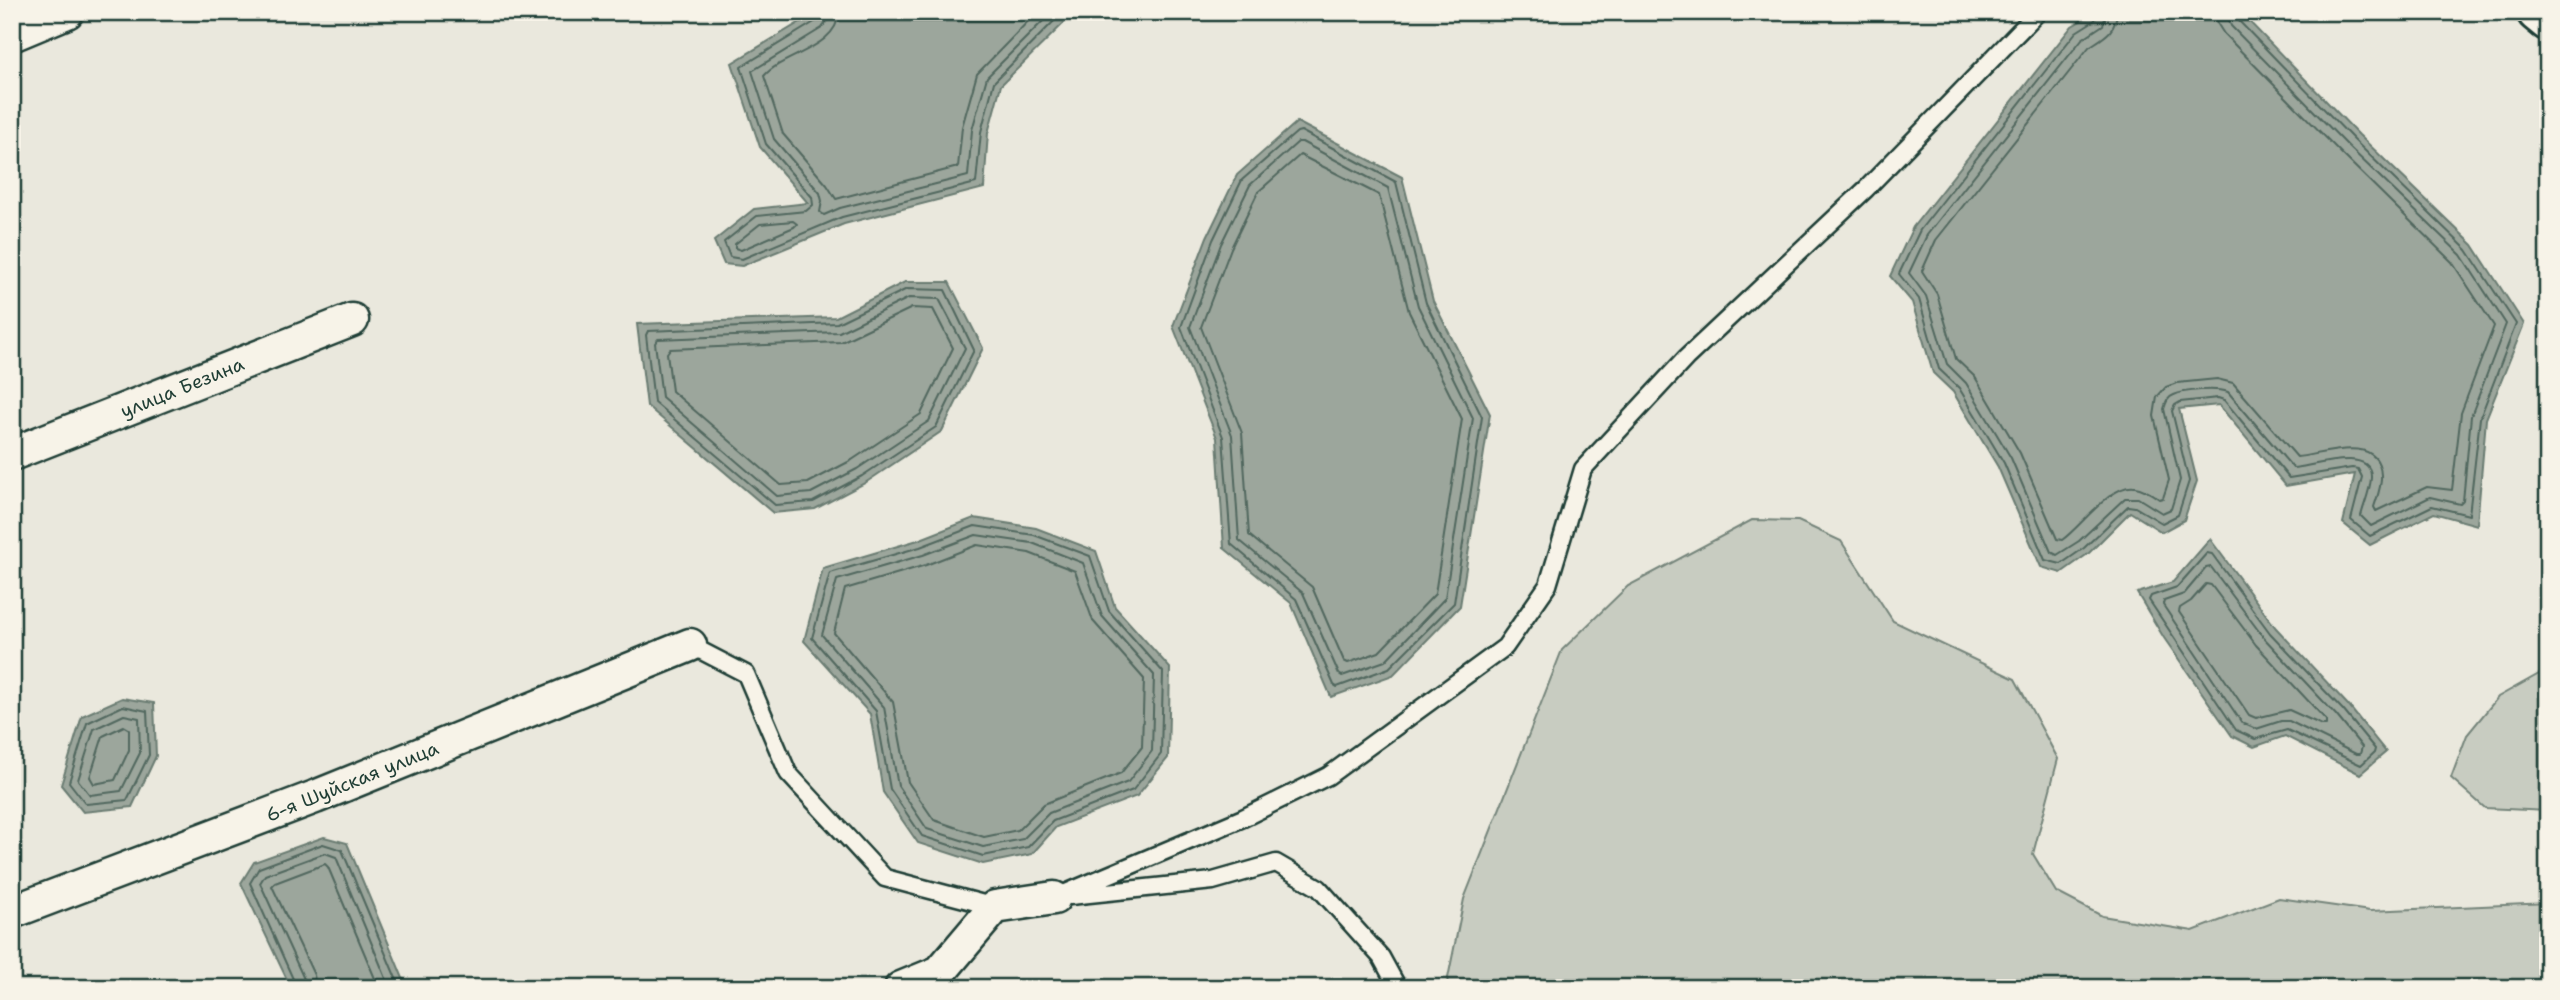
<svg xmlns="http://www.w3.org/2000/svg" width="2560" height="1000" viewBox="0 0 2560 1000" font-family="'Shantell Sans',sans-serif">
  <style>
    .green { fill: #c8ccc1; stroke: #74847a; stroke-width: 2 }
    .water { fill: #9ca69c; stroke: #6a7c72; stroke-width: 2 }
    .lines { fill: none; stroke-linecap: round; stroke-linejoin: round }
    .shore { stroke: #51675e; stroke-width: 2 }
    .service-casing { stroke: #1f3d34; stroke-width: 21 }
    .minor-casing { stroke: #1f3d34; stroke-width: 37 }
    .primary-casing { stroke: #1f3d34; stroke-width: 44 }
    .service { stroke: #f7f3e8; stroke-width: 16 }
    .minor { stroke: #f7f3e8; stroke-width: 32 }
    .primary { stroke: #f7f3e8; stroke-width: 38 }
    .labels { text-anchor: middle; stroke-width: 7; stroke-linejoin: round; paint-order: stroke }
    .street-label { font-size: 19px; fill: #1f3d34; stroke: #f7f3e8 }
  </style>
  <rect width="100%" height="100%" fill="#eae8dd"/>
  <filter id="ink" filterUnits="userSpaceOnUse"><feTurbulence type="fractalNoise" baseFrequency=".0143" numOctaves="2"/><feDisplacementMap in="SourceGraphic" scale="14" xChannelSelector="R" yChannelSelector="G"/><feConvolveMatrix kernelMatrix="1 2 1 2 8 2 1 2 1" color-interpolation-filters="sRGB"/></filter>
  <g filter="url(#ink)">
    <path class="green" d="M1752,520L1798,521L1841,541L1893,621L2015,679L2058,759L2033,854L2056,892L2102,916L2193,931L2279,898L2370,911L2548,903V988H1446L1464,899L1562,650L1628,586Z
      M2548,669V811L2485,808L2451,778L2467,735L2498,697Z"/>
    <path class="water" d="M817,12L856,14L858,12H1069L1071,16L1001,85L988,133L984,188L844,224L742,266L724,264L714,241L754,209L808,203L760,147L732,63Z
      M2096,12H2240L2359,135L2473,245L2524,324L2486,419L2477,525L2434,513L2370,545L2343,523L2355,474L2286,486L2219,405L2179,409L2197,481L2184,520L2162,532L2130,512L2089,553L2061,573L2041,567L1998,467L1953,392L1933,373L1912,302L1890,276L1913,227L2072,26Z
      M1297,122L1402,177L1433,301L1490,414L1460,606L1393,675L1331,697L1291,603L1224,548L1217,438L1173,326L1207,237L1237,175Z
      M905,282H949L983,348L942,431L865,483L815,509L773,513L647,406L637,324L836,317Z
      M974,518L1036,528L1096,551L1115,607L1170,668L1168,758L1137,796L1056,827L1032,854L983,864L918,843L883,792L870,714L804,641L823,568L918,540Z
      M2210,539L2276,628L2348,705L2386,752L2360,774L2285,736L2254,747L2232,736L2164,638L2137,593L2173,582Z
      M122,698L154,703L156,756L132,807L83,812L61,785L82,716Z
      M324,837L347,843L407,988H291L241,883L254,862Z"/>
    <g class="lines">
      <path class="shore" d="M819,12L816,21L741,67L766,144L812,197L813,205L806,211L757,216L724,242L730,257L742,259L842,217L976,183L981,132L994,82L1063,12
        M828,12L827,21L822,28L752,71L774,139L820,193L822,201L820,212L824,215L840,208L968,176L972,130L987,77L1052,12
        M839,12C837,49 784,53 764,76L783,134L827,185L836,199L958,167L962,127L977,74L1037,12
        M2098,12L2095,20L2076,32L1920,230L1899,274L1919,299L1939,369L1959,388L2004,463L2045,560L2061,564L2084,548L2128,506L2135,507L2162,523L2178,515L2189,481L2172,411L2175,405L2180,402L2218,398L2224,400L2289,478L2352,468L2358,469L2362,477L2351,520L2370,536L2432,506L2469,515L2480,418L2516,324L2467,250L2354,140L2238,20L2235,12
        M2107,12L2103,25L2082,39L1927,235L1909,273L1926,296L1947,364L1966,383L2011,458L2051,552L2057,555L2079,541L2125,498H2138L2162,513L2171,509L2180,480L2164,409C2166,402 2168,397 2174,395C2184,390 2217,388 2228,392L2293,468C2310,467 2373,445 2371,478C2370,491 2364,504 2361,516L2371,526L2430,497L2460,504L2463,501L2471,416L2506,324L2461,255L2348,146L2231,26L2226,12
        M2117,12C2116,32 2104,37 2089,47L1936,240L1922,271L1937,294L1956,359L1975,377L2020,453L2057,539L2062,540C2081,527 2111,483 2135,487C2144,488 2152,494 2159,499L2163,498L2169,480L2154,416L2157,397L2166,387L2177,383L2217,379L2233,383L2297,457C2321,455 2379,432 2381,475C2382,486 2377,497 2374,507L2376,511L2427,487L2452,490L2461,413L2494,326L2452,262L2341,153L2224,34L2217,23L2216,12
        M1301,131L1396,182L1426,303L1482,417L1454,603L1389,668L1337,687L1334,685L1296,599L1231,544L1223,437L1181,327L1213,240L1242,180L1297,132Z
        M1298,142H1302L1388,188L1418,306L1473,418L1445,598L1385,661L1342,676L1339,674L1303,593L1239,540L1232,435L1190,327L1221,244L1250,185Z
        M1300,155L1379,195L1409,312L1462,419L1435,594L1379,652L1348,663L1344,661L1312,587L1249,535L1242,433L1201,327L1231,248L1258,192Z
        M793,221L797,224L794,227L741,250L735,248V244L760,224Z
        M907,289L945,290L974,350L936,427L862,476L813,502L775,505L654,402L646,335L648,331L837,323Z
        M909,298L939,299L965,348L929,421L857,469L811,493L777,496L662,397L655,343L658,339L839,332Z
        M912,308L933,309L953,348L921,414L852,460L808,483L781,485L672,391L667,353L670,349L841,342Z
        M975,526L1034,535L1090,556L1109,611L1163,672L1161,754L1133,790L1053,821L1028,847L983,856L922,836L890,789L876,711L812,638L830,573L920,547Z
        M976,535L1032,543L1083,563L1102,616L1154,675L1152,751L1128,782L1049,813L1023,839L983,847L927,829L898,786L884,707L822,635L837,580L923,555Z
        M977,545L1029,553L1075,571L1093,621L1144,679L1142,747L1121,773L1044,804L1018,830L984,837L934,820L908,782L893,702L834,633L845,589L926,565Z
        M2207,553L2212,554L2270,633L2343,710L2375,749L2374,753L2361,765L2287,730L2255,739L2236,730L2149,600L2151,596L2177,587Z
        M2211,567L2264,638L2336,715L2362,747L2360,754H2356L2289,721H2281L2256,729L2242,723L2163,605L2164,601L2184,594L2206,568Z
        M2206,584L2211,585L2256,645L2326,720V725H2322L2289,710L2256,718L2249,715L2179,612L2180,608L2191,601Z
        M123,706L147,711L149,755L127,800L86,804L69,782L87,723Z
        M124,715L139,718L140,753L121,791L90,795L78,780L94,729Z
        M124,726L129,729V750L115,780L94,784L90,777L103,736Z
        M297,988L250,883L259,868L323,844L342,850L400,988
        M306,988L304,979L260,883L265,875L325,853L336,857L390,988
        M316,988L314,975L272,886L275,883L325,864L328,867L379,988"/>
      <g class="service-casing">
        <path id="service" d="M690,645L746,674L788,773L885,878L995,907
          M1070,896L1213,881L1276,863L1319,888L1381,957L1398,988
          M1054,898L1243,818L1328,776L1505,647L1548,585L1583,469L1686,358L1866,189L2038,12"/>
      </g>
      <g class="minor-casing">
        <path id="minor" d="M12,35L67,12
          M12,454L352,320
          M12,912L315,797L690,645
          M901,988L940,972L995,907L1054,898"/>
      </g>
      <g class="primary-casing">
        <path id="primary" d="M2537,12L2548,21"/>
      </g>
      <use href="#service" class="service"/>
      <use href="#minor" class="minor"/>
      <use href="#primary" class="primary"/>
    </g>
  </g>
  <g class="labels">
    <g class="street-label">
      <text transform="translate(182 387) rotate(-22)" y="7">улица Безина</text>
      <text transform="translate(352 781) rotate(-22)" y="7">6-я Шуйская улица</text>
    </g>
  </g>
  <rect width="2560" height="1000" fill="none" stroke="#f7f3e8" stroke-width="42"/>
  <rect x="21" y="21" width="2518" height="958" fill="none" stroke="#1f3d34" stroke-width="2.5" filter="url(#ink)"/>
</svg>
